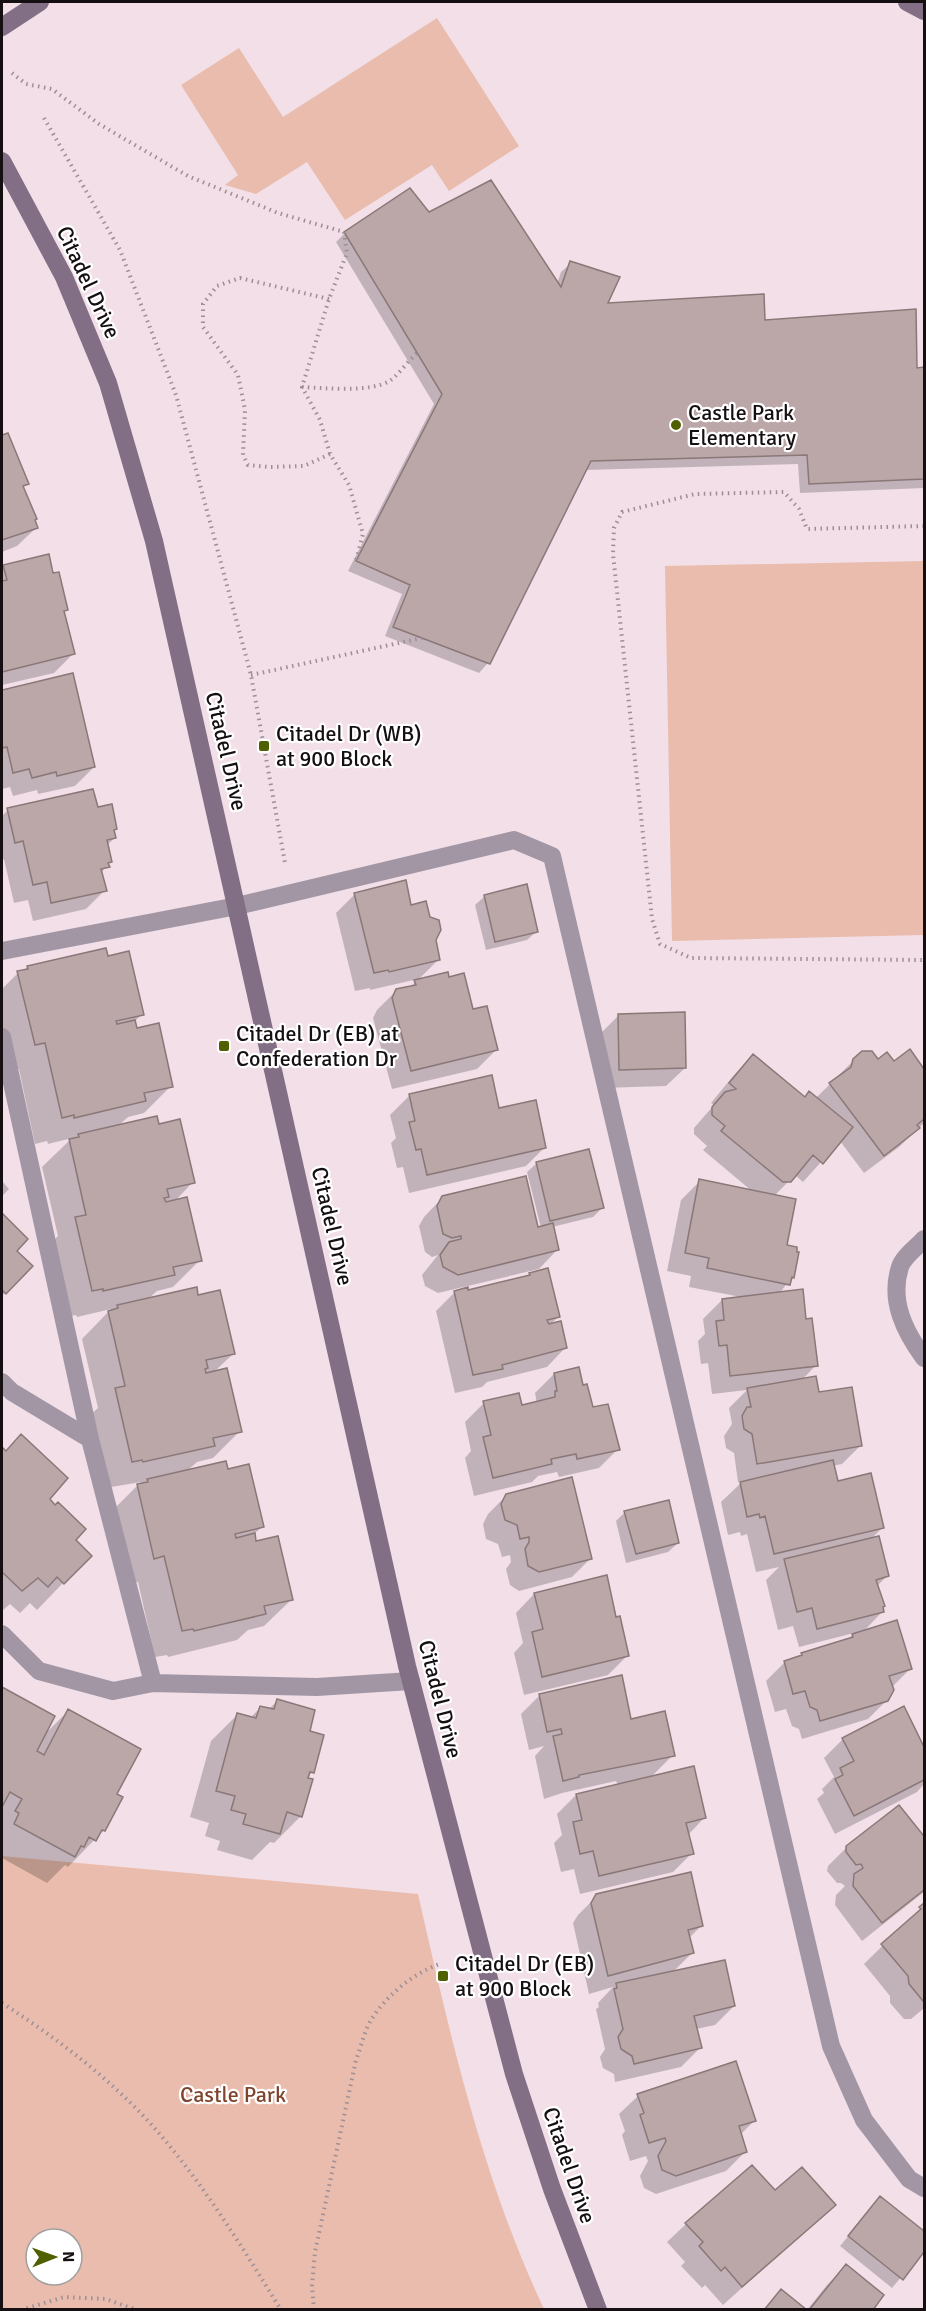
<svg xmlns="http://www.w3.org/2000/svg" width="926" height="2311" viewBox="0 0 926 2311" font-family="Signika,sans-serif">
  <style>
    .green { fill: #e9bcad; fill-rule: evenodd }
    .shadow { fill: #0003 }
    .building { fill: #bca7a8; stroke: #8a7778; stroke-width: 1.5 }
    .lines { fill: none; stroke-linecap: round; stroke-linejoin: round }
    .path { stroke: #9d8f95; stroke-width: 4; stroke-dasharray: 1.5 4.5; stroke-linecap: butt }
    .lane { stroke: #a296a5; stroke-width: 18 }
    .street { stroke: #a296a5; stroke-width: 18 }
    .secondary { stroke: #826f85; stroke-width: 18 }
    .poi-dot { fill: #505f00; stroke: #fff; stroke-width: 2 }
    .labels { text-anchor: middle; stroke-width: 4.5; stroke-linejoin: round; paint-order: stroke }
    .street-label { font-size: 22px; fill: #150f12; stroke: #fff }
    .poi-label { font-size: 22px; fill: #150f12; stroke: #fff; text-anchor: start }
    .park-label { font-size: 22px; fill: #7f442e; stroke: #fff }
  </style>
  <rect width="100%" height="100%" fill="#f2dfe8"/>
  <path class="green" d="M437,18L519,146L449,191L432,165L345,220L307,162L256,194L225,185L238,175L181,85L239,48L283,117Z
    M924,561V935L672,941L665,566Z
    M2,1856L418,1894C450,2035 482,2178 544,2309H2ZM36,2239H72V2275H36Z"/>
  <path class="shadow" d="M429,214L557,284L561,272L571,263L606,305L763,322L915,369H924V488L800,493L798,464L585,470L488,663L479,673L385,636L402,594L348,571L434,404L336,242L345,233Z
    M7,435L27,484L22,488L36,528L17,546L2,552V436Z
    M4,566L52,575L66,610L63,613L73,654L54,673L2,685V569Z
    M72,674L94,767L75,786L38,794L37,790L13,796L10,787L2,789V693Z
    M96,809L116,829L113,832L115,838L107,845L111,861L101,873L105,890L86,909L33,921L28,900L14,903L4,859L2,860V816L8,810Z
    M355,894L410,907L434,939L439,959L417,981L472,1011L496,1050L477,1069L392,1089L373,1018L377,1010L396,991L409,988L418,979L370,990V988L355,991L336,913Z
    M485,896L537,931L527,940L486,950L475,905Z
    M107,958L142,1014L134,1022L136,1030L171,1086L144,1113L128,1117L118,1126H158L193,1182L174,1202L200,1260L173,1287L157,1291L147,1300L197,1297L233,1354L214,1372L240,1431L213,1458L197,1462L187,1471H226L262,1527L253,1535L255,1543L291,1600L264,1626L248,1630L237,1640L168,1657L167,1655L155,1657L138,1582L127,1584L111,1512L141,1482L105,1488L89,1416L98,1408L82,1339L111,1309L77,1317L76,1315L66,1317L49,1245L58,1236L42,1167L72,1138L48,1144L47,1141L35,1144L19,1069L8,1071L2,1042V989L18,973L28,967Z
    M619,1015L685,1068L666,1086L601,1088L600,1034Z
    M910,1051L924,1073V1123L899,1147L864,1173L840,1141L803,1182L795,1175L774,1196L785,1246L797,1253L792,1277L779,1294L805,1321L816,1365L802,1380L818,1394L861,1445L842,1464L832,1466L837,1483L882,1528L870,1540L887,1576L877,1586L882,1612L863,1632L910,1669L891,1688L887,1700L868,1719L802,1739L799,1729L792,1726L786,1709L775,1712L766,1681L785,1662L798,1658L802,1654L847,1641L854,1633L799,1647L793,1626L778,1630L766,1580L779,1567L756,1572L747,1534L741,1536L740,1532L728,1535L721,1502L743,1481L738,1482L734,1453L726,1448L724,1436L732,1424L729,1408L747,1390L712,1394L708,1363L701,1364L698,1341L705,1334L703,1319L722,1300L741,1297L689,1287L691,1276L667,1271L681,1200L700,1181L753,1192L703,1150L707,1146L694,1134V1128L714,1105L711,1103L734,1075L753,1056L804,1098H816L854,1060L894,1063Z
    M491,1077L498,1110L545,1147L526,1166L409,1193L403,1167L397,1168L391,1143L396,1138L390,1115L409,1096Z
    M537,1163L602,1208L593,1217L552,1227L557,1250L539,1269L438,1293L425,1286L422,1275L438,1255L432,1257L425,1252L419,1226L424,1217L443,1197L537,1229L541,1228L527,1172Z
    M2,1181L9,1189L2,1196Z
    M2,1215L26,1239L15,1251L31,1266L2,1296Z
    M530,1274L558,1317L549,1326L565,1348L547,1367L487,1382L482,1387L455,1393L436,1311L455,1292H467L526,1278Z
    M554,1374L582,1387L591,1409L618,1449L599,1468L559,1477L557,1472L538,1476L532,1482L474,1496L465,1458L471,1451L465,1422L484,1403L521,1407L537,1403L535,1393Z
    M2,1449L48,1499L73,1540L63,1583L37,1610L30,1603L20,1613L10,1604L2,1611Z
    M507,1495L591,1558L572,1577L519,1591L510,1585L506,1569L511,1562L510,1555L502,1557L498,1544L486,1539L483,1524L488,1514Z
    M625,1512L678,1543L668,1552L626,1563L616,1521Z
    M534,1594L615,1619L627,1656L608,1675L524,1695L514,1653L523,1643L516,1613Z
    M2,1689L53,1716L43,1736L68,1711L115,1794L104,1830L68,1867L65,1865L47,1883L2,1858Z
    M540,1695L630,1721L673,1755L651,1777L705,1817L688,1835L692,1853L673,1872L580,1894L574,1869L561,1872L554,1843L562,1835L557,1814L576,1795L618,1785L616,1781L562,1793L544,1799L535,1756L544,1746L529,1750L521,1714Z
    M277,1701L308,1732L312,1772L306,1779L301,1816L274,1843L270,1842L252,1860L217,1850L220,1841L205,1836L209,1823L190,1817L211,1741L238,1714L250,1718L261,1707L269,1709Z
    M903,1708L924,1750V1784L917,1792L835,1834L817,1799L824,1793L822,1789L834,1777L824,1758L842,1740Z
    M924,1836V1892L862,1941L835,1905L836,1895L845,1886L841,1883H837L827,1871L828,1866L847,1847Z
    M597,1896L701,1926L689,1938L692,1953L673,1972L734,2006L715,2025L696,2029L700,2048L681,2067L615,2082L614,2074L603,2068L600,2057L605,2049L596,2009L599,2007L598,2003L613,1987L589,1994L573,1923L578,1915Z
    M924,1905V2011L923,2009L911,2019H904L890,2003V1996L864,1964Z
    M638,2096L755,2120L740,2135L745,2152L726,2171L656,2194L644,2188L640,2176L648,2161L646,2156L630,2161L622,2135L625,2131L619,2114Z
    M775,2193L834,2205L723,2305L705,2285L702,2288L681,2266L685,2262L667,2242L686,2224Z
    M880,2198L924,2233V2250L892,2288L840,2246Z
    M846,2266L871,2310H807L827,2285Z"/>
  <path class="building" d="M491,180L561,287L570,261L620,277L608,303L764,294L765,320L916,309L917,368L924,367V479L809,484L807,455L591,461L490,664L393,627L410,585L356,561L442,394L344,232L410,188L429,212Z
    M8,433L29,484L23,486L37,519L35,520L38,528L2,540V435Z
    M49,554L53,573L59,572L68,610L64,611L75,654L2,672V581L7,580L3,565Z
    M73,673L95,767L57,776L56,772L32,778L29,769L13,773L7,747L2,748V690Z
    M93,789L98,807L112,804L117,829L114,830L116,838L107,840L112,862L108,863L110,867L101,869L107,891L51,903L47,882L33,885L23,841L15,843L7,808Z
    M406,880L411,905L426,901L430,917L439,920L441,930L436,940L440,960L389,972L388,970L374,973L354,893Z
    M527,884L538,932L495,942L484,895Z
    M106,948L108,956L129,951L144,1015L116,1021L117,1024L135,1020L137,1028L159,1023L173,1087L144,1093L146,1101L74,1118V1115L62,1118L45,1043L35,1045L17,971L28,969L27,966Z
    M448,972L449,977L464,973L473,1009L487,1006L498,1050L411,1071L392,998L396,989L416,985L414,980Z
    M685,1012L686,1068L619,1070L618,1014Z
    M910,1049L924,1069V1119L917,1125L920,1128L884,1156L829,1083L851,1067L853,1059L862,1051H872L878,1059L887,1052L894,1061Z
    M753,1054L805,1097L809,1091L853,1127L823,1164L813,1155L791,1182H783L721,1131L725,1126L712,1115V1107L725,1092L736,1089L729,1083Z
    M492,1075L499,1108L536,1100L546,1148L427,1175L421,1149L416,1150L409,1122L415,1121L409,1094Z
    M157,1116L159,1124L180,1119L195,1183L167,1189L169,1197L164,1198L166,1202L187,1197L202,1261L173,1267L175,1275L103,1291V1289L92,1291L75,1217L86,1215L69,1139L79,1137L78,1134Z
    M589,1149L604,1208L550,1221L536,1162Z
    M526,1176L538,1227L553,1223L559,1250L458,1275L443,1267L440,1255L449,1242L461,1239V1236L452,1238L443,1234L437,1206L442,1196Z
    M699,1179L796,1199L787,1245L797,1247V1252H799L794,1278L792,1277L790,1285L707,1268L709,1258L685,1253Z
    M2,1213L28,1239L17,1251L33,1266L6,1294L2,1290Z
    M548,1268L560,1317L547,1320L549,1324L561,1321L567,1348L502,1365L503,1369L473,1375L454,1291L468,1287V1290L530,1275L529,1273Z
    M197,1287L198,1295L220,1290L235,1354L206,1360L208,1368L205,1369L206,1373L227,1368L242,1432L213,1438L215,1446L143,1462L142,1460L132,1462L115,1388L125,1386L108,1311L118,1308L117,1305Z
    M803,1289L806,1319L812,1318L818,1366L730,1376L727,1345L719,1346L716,1321L724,1320L722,1299Z
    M579,1367L583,1385L587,1384L593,1407L608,1404L620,1450L577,1459L576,1454L551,1459L552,1464L493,1478L483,1437L491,1435L483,1401L519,1393L522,1405L555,1397V1391H557L554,1373Z
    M816,1376L819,1392L852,1387L862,1446L757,1464L752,1434L744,1429L742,1416L747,1407H751L747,1388Z
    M21,1434L68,1478L50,1499L55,1505L58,1502L86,1529L76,1540L92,1556L64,1584L57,1577L48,1587L38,1578L22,1591L2,1572V1447L6,1451Z
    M833,1460L838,1481L871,1473L884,1528L774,1554L765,1516L760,1518L759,1514L747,1517L740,1482Z
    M226,1461L228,1469L249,1464L264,1527L235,1534L236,1538L255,1533L256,1541L278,1536L293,1600L264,1606L266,1614L194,1631L193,1629L182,1631L164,1556L154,1559L137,1484L148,1482L147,1479Z
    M572,1477L592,1559L539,1572L528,1566L525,1549L529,1542V1537L520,1539L517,1525L505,1520L501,1504L506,1494Z
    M669,1500L679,1543L636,1554L624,1511Z
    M879,1536L889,1576L876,1580L885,1606L883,1607L884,1612L817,1629L812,1608L797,1612L784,1559Z
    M607,1575L616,1617L620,1616L629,1656L542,1677L532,1632L543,1629L534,1593Z
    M897,1620L912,1669L889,1676L894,1690L888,1701L820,1721L817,1710L810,1707L805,1691L793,1694L784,1661L802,1655L801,1653L853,1637L852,1634Z
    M622,1675L631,1719L665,1711L675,1756L579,1775V1777L563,1781L553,1736L562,1734L561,1729L547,1732L539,1694Z
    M2,1687L55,1716L37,1751L44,1755L68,1709L141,1749L117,1794L123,1797L105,1831L102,1830L96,1841L89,1837L84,1847L81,1846L75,1857L14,1824L19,1813L15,1811L22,1799L10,1792L2,1807Z
    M277,1699L315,1710L310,1731L324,1735L314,1773L310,1772L308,1778L313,1779L302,1817L287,1812L280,1834L243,1824L246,1814L231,1810L235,1796L216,1791L237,1713L256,1718L260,1706L274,1709Z
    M904,1706L924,1747V1780L854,1816L835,1779L843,1775L840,1768L854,1761L842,1738Z
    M694,1766L706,1818L686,1823L694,1854L599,1876L593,1851L580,1854L573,1822L582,1820L576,1794Z
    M899,1805L923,1835L924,1834V1890L882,1923L853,1886L854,1874L863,1868L861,1864L856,1865L846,1852V1846Z
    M691,1872L703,1926L688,1930L694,1953L608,1976L591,1903L596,1894Z
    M924,1903V2001H923L909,1984L908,1976L881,1944L921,1909L919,1907Z
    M725,1960L735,2006L694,2016L702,2048L634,2064L632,2056L621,2049L618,2037L623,2029L614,1989L617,1988L616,1983Z
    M736,2061L756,2121L739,2126L747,2152L676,2176L662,2170L658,2156L666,2141L665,2138L649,2143L640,2115L644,2113L637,2094Z
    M752,2165L775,2190L802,2167L836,2205L742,2287L725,2267L721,2271L699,2246L703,2242L685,2223Z
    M880,2196L924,2231V2252L903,2280L848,2236Z
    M846,2264L884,2295L873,2310H809Z
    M781,2289L807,2310H764Z"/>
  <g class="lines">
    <path class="path" d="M12,73L26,84L52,89L99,124L188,176L278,213L344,232L347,253L329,299L302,387L320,420L330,454L349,485L363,534L356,561
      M44,118L120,250L176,395L251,675L285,863
      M329,299L240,278L217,286L203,304V327L238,375L245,410L243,455L248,465L269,467L304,466L330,454
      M302,387C324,388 372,393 391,380C400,373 408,361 417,353
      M924,526L807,529L799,509L784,492L695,494L622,512L614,528L613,554L652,919L660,944L691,958L924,960
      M251,675L422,638
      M2,2003C55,2037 107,2076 150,2123C201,2180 241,2245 281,2310
      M21,2310L64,2297L106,2299L137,2310
      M314,2310L312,2286L315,2252L356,2060C361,2047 364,2032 371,2020C386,1996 413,1973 440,1964"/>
    <path class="lane" d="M2,951L237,906L514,840L552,856L831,2046L864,2120L909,2179L924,2188
      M2,1037L90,1439L153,1683L317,1687L411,1681
      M2,1382L12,1392L90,1439
      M2,1634L39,1671L113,1691L153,1683"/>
    <path class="street" d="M924,1239C917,1247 903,1257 900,1267C889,1301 905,1332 924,1358"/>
    <path class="secondary" d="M907,2L924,11
      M2,27L40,2
      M2,161L64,277L108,383L154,541L407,1666L514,2074L552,2189L598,2310"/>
  </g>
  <g class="poi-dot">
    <circle cx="676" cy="425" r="6"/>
    <rect x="258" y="740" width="12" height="12" rx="3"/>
    <rect x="218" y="1040" width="12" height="12" rx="3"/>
    <rect x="437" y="1970" width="12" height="12" rx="3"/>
  </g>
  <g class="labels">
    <g class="street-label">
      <text transform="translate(89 282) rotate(65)" y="8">Citadel Drive</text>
      <text transform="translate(227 751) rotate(77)" y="8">Citadel Drive</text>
      <text transform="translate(333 1226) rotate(77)" y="8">Citadel Drive</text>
      <text transform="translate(441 1699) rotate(76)" y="8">Citadel Drive</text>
      <text transform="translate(570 2165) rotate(71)" y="8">Citadel Drive</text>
    </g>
    <g class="poi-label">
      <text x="688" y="420">Castle Park<tspan x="688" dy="25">Elementary</tspan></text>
      <text x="276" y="741">Citadel Dr (WB)<tspan x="276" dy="25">at 900 Block</tspan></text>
      <text x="236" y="1041">Citadel Dr (EB) at<tspan x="236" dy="25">Confederation Dr</tspan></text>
      <text x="455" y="1971">Citadel Dr (EB)<tspan x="455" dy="25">at 900 Block</tspan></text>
    </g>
    <g class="park-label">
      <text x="233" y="2102">Castle Park</text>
    </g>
  </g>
  <rect width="926" height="2311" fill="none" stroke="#150f12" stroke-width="6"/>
  <g transform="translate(54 2257) rotate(89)"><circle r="28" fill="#ffffff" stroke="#a19fa0" stroke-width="1.5"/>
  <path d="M0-4.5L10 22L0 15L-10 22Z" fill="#505f00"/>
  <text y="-9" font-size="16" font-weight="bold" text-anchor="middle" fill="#150f12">N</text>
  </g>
</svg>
